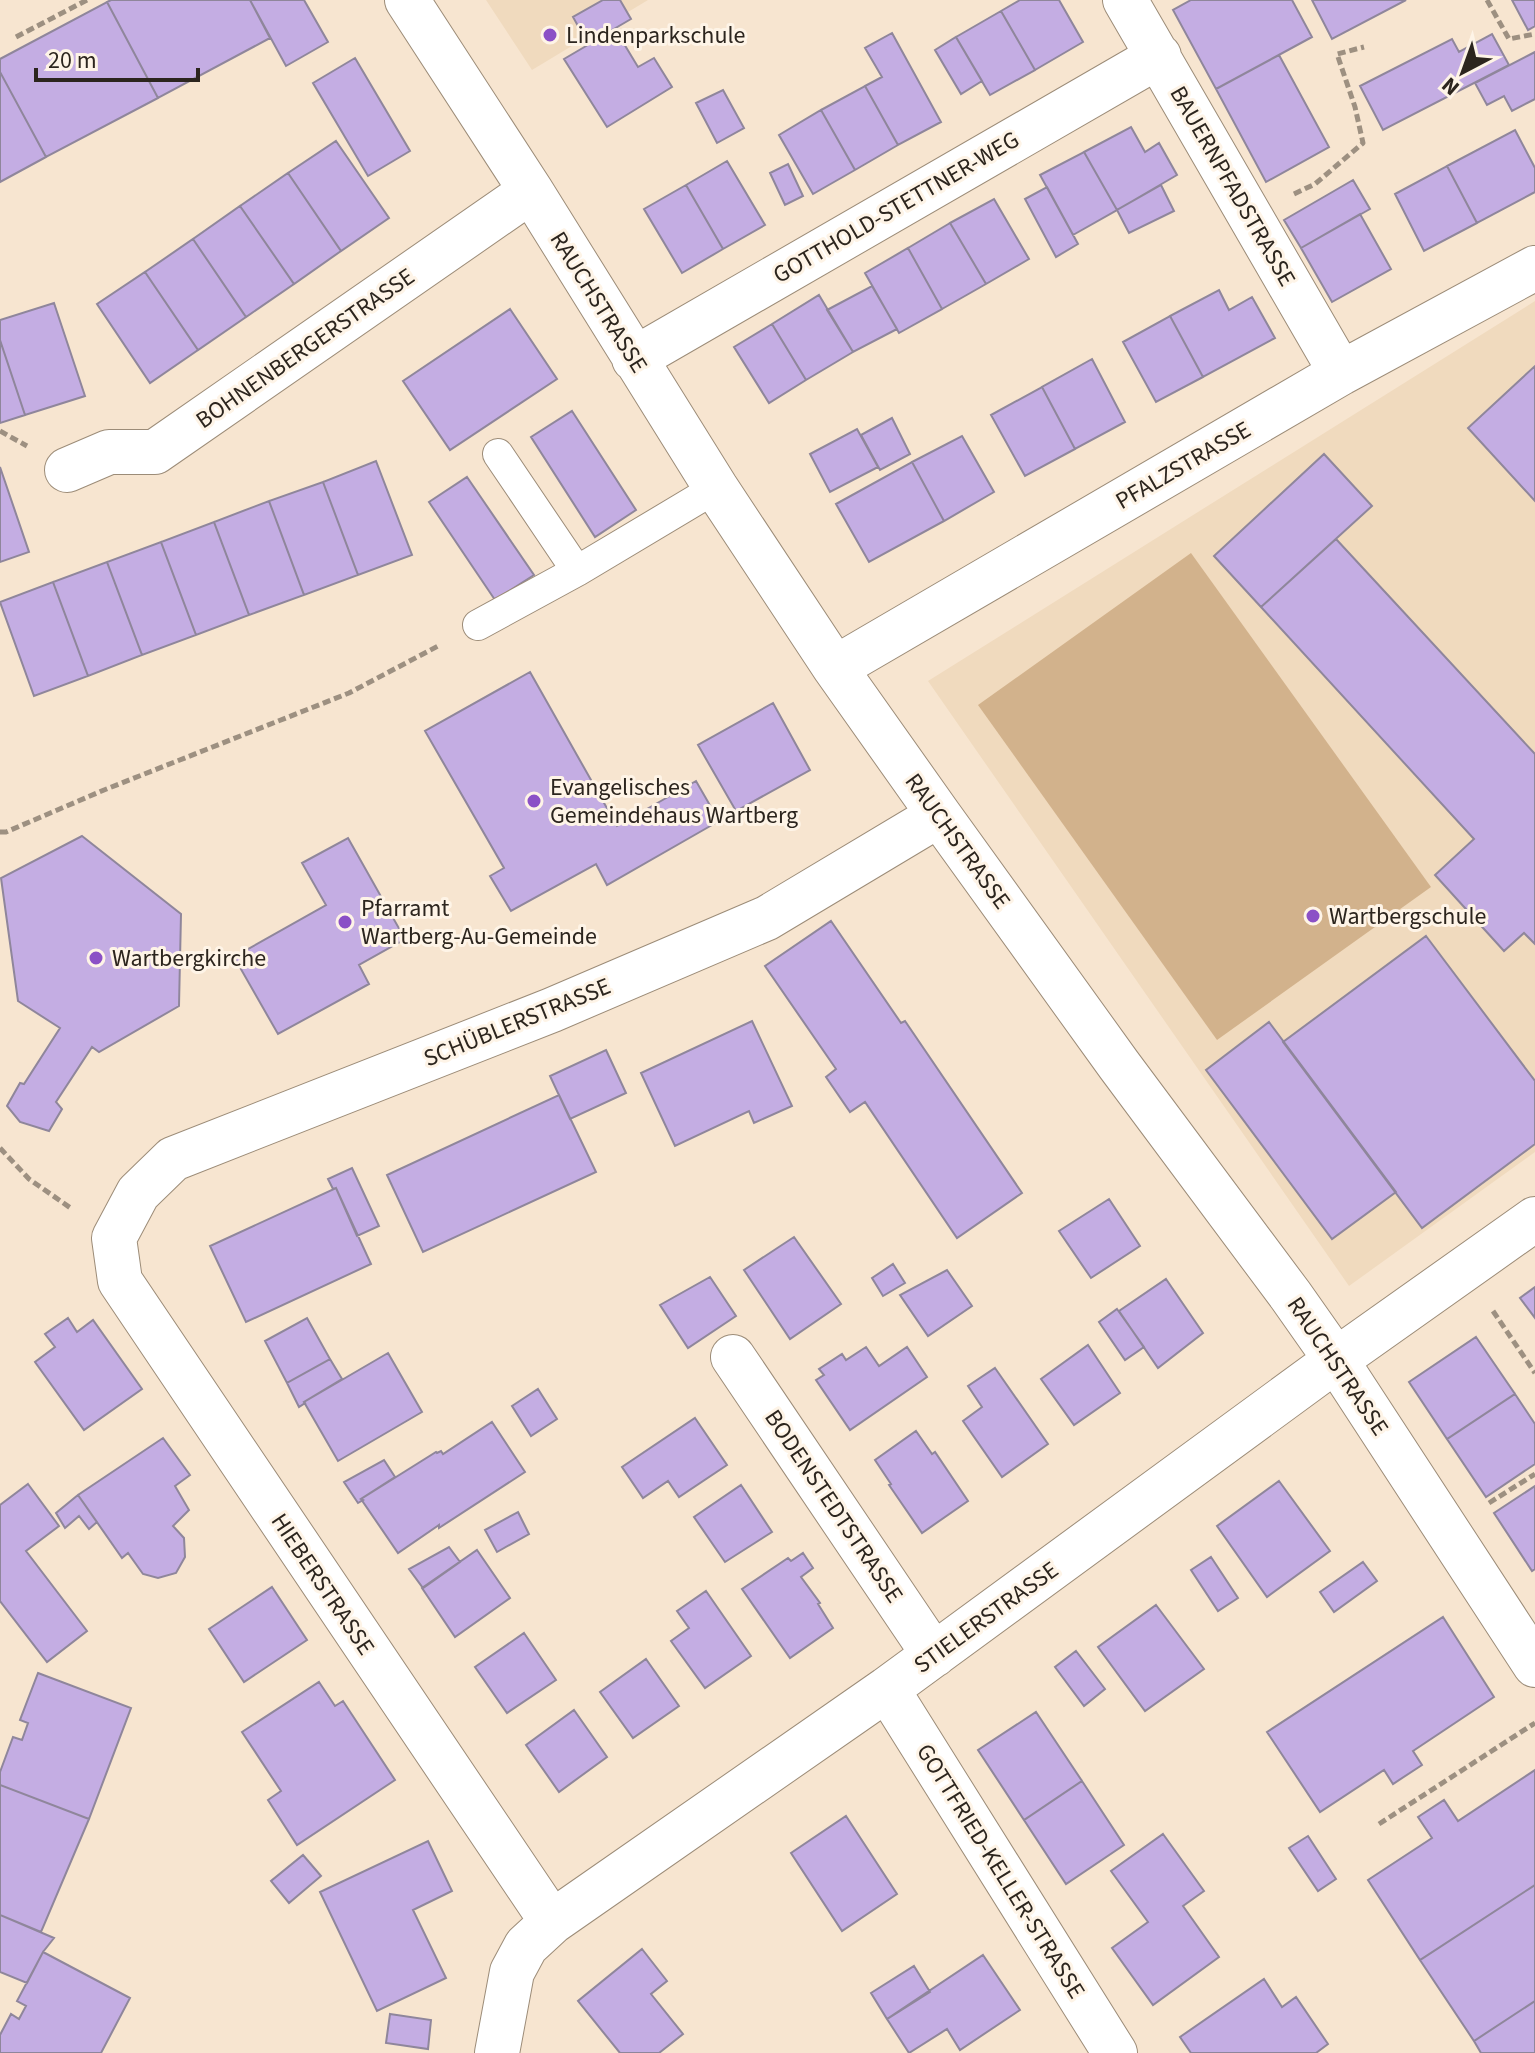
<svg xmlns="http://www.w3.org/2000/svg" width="1535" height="2053" viewBox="0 0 1535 2053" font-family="'Source Sans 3',sans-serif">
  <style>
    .built { fill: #f0dabe }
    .green { fill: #d2b28c }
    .building { fill: #c4ade3; stroke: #8f869b; stroke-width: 2 }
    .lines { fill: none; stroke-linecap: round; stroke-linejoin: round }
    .service-casing { stroke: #9c8c78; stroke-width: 32 }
    .minor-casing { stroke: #9c8c78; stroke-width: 46 }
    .path { stroke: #9d9081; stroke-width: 5; stroke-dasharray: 8 4; stroke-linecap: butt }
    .service { stroke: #fff; stroke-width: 30 }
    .minor { stroke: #fff; stroke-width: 44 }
    .poi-dot { fill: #8b50c6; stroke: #fef4e7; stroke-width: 3 }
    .labels { text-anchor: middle; stroke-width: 6; stroke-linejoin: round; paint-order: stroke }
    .poi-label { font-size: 24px; fill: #2c251e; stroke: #fef4e7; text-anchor: start }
    .street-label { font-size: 24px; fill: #2c251e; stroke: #fef4e7 }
  </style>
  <rect width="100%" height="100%" fill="#f7e5d0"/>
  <path class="built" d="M486,0H648L532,70Z
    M1535,301V1152L1349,1286L928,681Z"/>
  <path class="green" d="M1191,553L1431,887L1217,1040L978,705Z"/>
  <path class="building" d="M111,0H250L270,38L158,98L107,2Z
    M250,0H304L328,42L286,66Z
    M603,0H620L631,19L588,44L573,17Z
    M1020,0H1059L1083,42L1035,70L1001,11Z
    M1191,0H1292L1312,37L1216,89L1173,10Z
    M1312,0H1406L1332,39Z
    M1512,0H1535V26L1528,30Z
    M107,2L158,98L46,157L0,72V59Z
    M1001,11L1035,70L990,95L956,37Z
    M615,29L638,67L654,58L672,87L607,127L564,59Z
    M892,33L941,122L898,145L865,86L882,77L865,48Z
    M1492,34L1509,65L1383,130L1360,86L1452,39L1459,52Z
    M956,37L982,81L961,94L935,50Z
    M1535,52V99L1512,111L1504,96L1487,105L1475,83Z
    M1279,55L1329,147L1266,182L1216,89Z
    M355,58L410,151L368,176L313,83Z
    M0,72L46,157L0,182Z
    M865,86L898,145L855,170L821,110Z
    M723,90L744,128L717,143L696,103Z
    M821,110L855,170L813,194L779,135Z
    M1131,127L1145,152L1159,143L1177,175L1117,210L1084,152Z
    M1515,130L1535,168V192L1477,223L1447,166Z
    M336,141L389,218L341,251L288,173Z
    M1084,152L1117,210L1073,235L1040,175Z
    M727,161L765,225L723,249L686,185Z
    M788,164L803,196L785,205L770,173Z
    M1447,166L1477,223L1424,251L1395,194Z
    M288,173L341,251L294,284L240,206Z
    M1353,180L1370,209L1301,248L1284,220Z
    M686,185L723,249L682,273L644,209Z
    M1161,185L1174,211L1129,233L1117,210Z
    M1047,187L1078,244L1056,257L1025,199Z
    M994,199L1029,259L986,284L950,223Z
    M240,206L294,284L246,317L193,239Z
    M1360,214L1391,269L1332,302L1301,248Z
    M950,223L986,284L942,309L908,248Z
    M193,239L246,317L198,350L145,272Z
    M908,248L942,309L899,333L865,273Z
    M145,272L198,350L150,383L97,304Z
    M872,286L897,329L853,352L827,310Z
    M1219,290L1229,310L1252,297L1275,338L1203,377L1170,316Z
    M819,295L853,352L806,380L772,324Z
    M54,303L85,396L25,415L0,340V320Z
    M510,309L557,379L450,450L403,381Z
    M1170,316L1203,377L1156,402L1123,342Z
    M772,324L806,380L769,403L734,347Z
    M0,340L25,415L0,423Z
    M1092,359L1125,422L1075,449L1042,387Z
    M1535,366V501L1468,428Z
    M1042,387L1075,449L1025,476L991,415Z
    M572,411L636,510L595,537L531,437Z
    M892,418L910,454L880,470L861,435Z
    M857,429L878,467L830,492L810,454Z
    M962,436L994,492L944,521L912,462Z
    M1324,454L1372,506L1261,607L1214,556Z
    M376,461L412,555L358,575L323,482Z
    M912,462L944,521L869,562L836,504Z
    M0,467L29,552L0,562Z
    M467,477L534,575L495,600L429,502Z
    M323,482L358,575L304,595L269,501Z
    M269,501L304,595L249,615L214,522Z
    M214,522L249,615L196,635L161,542Z
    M1336,539L1535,754V944L1524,933L1504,951L1435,875L1474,839L1261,607Z
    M161,542L196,635L142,655L107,562Z
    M107,562L142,655L88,676L53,582Z
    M53,582L88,676L34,696L0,602Z
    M530,672L617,826L696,781L719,821L607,885L596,864L511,911L490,876L504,868L425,731Z
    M773,703L810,770L736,811L698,745Z
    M82,836L181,914L179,1006L99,1052L92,1047L56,1102L62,1109L49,1131L20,1122L7,1106L20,1083L24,1084L60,1028L18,1001L1,878Z
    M348,838L405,939L359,965L369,984L278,1034L234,957L326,905L302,863Z
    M831,921L901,1023L905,1021L1022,1193L957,1238L865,1102L850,1112L826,1077L836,1069L765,966Z
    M1426,936L1535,1081V1144L1422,1228L1283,1042Z
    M752,1021L792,1106L754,1123L749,1111L675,1146L641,1073Z
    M1269,1022L1396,1192L1332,1239L1206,1070Z
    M606,1050L626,1093L570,1119L550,1076Z
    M559,1095L596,1172L423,1252L387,1175Z
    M352,1168L379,1226L357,1236L336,1188L333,1189L328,1179Z
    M336,1188L371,1264L246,1322L210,1246Z
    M1109,1199L1140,1246L1091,1278L1059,1231Z
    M794,1237L841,1304L790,1339L744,1270Z
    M893,1264L905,1283L883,1296L872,1278Z
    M947,1270L972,1306L928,1336L900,1295Z
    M710,1277L736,1316L688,1348L660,1305Z
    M1166,1279L1203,1333L1158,1368L1119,1311Z
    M1535,1287V1318L1520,1298Z
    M1117,1309L1144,1347L1125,1360L1099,1322Z
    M68,1318L77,1332L93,1320L142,1389L84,1430L35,1362L55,1347L45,1334Z
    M307,1318L330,1359L287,1383L265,1341Z
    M1476,1337L1515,1394L1447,1439L1409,1382Z
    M1088,1345L1120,1393L1074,1425L1041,1379Z
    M866,1347L879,1366L907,1347L927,1377L850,1430L816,1380L824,1375L819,1369L842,1354L846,1360Z
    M388,1353L422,1412L338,1461L304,1402Z
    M330,1359L342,1379L304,1402L305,1403L299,1407L287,1383Z
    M995,1368L1048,1444L1002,1477L963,1421L982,1407L968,1386Z
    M538,1389L557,1419L531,1436L512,1406Z
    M1515,1394L1535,1424V1464L1486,1497L1447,1439Z
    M695,1418L727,1465L679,1497L668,1481L643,1498L622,1467Z
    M492,1422L525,1472L439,1528V1525L398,1553L361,1499L436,1452L437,1453L441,1451L443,1454Z
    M916,1431L932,1454L935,1452L968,1501L922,1533L889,1485L891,1484L875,1460Z
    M163,1438L190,1475L175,1486L189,1510L173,1526L184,1538L185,1557L176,1573L158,1578L143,1574L128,1553L122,1558L78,1495Z
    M384,1460L395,1477L361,1499L363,1500L358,1503L344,1482Z
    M1279,1481L1330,1551L1267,1597L1217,1526Z
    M28,1484L59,1526L26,1551L87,1631L47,1662L0,1601V1505Z
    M741,1485L772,1532L725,1562L694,1517Z
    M1535,1486V1569L1532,1571L1494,1513Z
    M78,1495L97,1522L89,1529L79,1516L65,1528L56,1513Z
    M518,1512L529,1534L497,1552L485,1530Z
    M449,1547L460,1562L423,1588L409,1569Z
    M477,1550L510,1598L455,1637L422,1588Z
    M803,1553L813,1568L801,1577L820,1603L818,1604L833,1628L790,1658L742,1589L788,1558L791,1561Z
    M1211,1557L1238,1598L1218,1611L1191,1570Z
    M1363,1562L1377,1581L1334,1612L1320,1592Z
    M272,1587L307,1640L244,1682L209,1629Z
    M706,1591L751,1656L705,1688L671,1641L689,1628L677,1611Z
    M1156,1605L1204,1669L1145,1711L1098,1647Z
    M1443,1617L1494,1697L1413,1751L1422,1765L1393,1784L1384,1770L1320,1812L1267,1732Z
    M524,1633L556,1680L507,1713L475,1667Z
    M1076,1651L1105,1689L1084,1706L1055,1667Z
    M646,1659L679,1706L633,1738L600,1692Z
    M38,1673L131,1708L89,1819L0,1785V1772L13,1737L22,1740L28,1723L20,1720Z
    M319,1682L335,1706L343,1701L395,1780L297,1845L268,1800L281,1791L242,1732Z
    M574,1710L607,1757L559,1792L526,1745Z
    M1036,1712L1082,1781L1024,1820L978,1750Z
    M1535,1770V1885L1420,1960L1368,1880L1432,1838L1418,1817L1444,1800L1458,1821Z
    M1082,1781L1124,1845L1066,1884L1024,1820Z
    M0,1785L89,1819L41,1932L0,1915Z
    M846,1816L897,1894L842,1931L791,1853Z
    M1163,1834L1204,1891L1183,1906L1219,1957L1153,2005L1112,1948L1148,1922L1111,1871Z
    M1308,1836L1336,1879L1318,1891L1289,1848Z
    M428,1841L452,1891L413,1910L446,1978L377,2011L320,1892Z
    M303,1855L321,1876L289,1903L271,1881Z
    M1535,1885V2001L1474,2041L1420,1960Z
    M0,1915L54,1938L43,1952L27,1983L0,1972Z
    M642,1949L667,1981L651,1994L683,2034L659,2053H620L578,2001Z
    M43,1952L130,1998L101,2053H0V2035L11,2014L19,2019L26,2006L17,2001Z
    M983,1955L1020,2010L960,2050L947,2029L909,2053L887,2019Z
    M914,1966L930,1992L887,2019L871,1993Z
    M1264,1979L1282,2007L1296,1997L1328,2044L1316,2053H1191L1180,2037Z
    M1535,2001V2053H1481L1474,2041Z
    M390,2014L431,2020L428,2049L386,2043Z"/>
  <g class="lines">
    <g class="service-casing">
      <path id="service" d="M498,454L577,571
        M478,625L577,571L716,488"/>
    </g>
    <g class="minor-casing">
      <path id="minor" d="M407,0L531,191L716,488L835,668L939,815L1119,1065L1291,1296L1336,1360L1535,1665
        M1125,0L1341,373
        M634,359L1159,56
        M67,470L109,452H155L531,191
        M835,668L1341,373L1535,268
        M733,1357L934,1655
        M887,1689L1115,2053
        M552,1922L120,1281L114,1238L138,1193L173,1159L552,1010L767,918L939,815
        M497,2053L512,1972L526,1946L552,1922L887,1689L1336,1360L1535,1219"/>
    </g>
    <path class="path" d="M1487,0L1509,39L1535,34
      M16,37L87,0
      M1294,194L1315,184L1363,143L1355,107L1337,54L1364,47
      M0,431L27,446
      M0,832H6L104,790L349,693L440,645
      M0,1148L29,1179L72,1209
      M1493,1311L1535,1373
      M1489,1503L1535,1474
      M1379,1824L1535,1723"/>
    <use href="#service" class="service"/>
    <use href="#minor" class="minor"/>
  </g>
  <g class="poi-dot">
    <circle cx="550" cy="35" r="8"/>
    <circle cx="534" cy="801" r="8"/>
    <circle cx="1313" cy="916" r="8"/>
    <circle cx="345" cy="922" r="8"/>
    <circle cx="96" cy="958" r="8"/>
  </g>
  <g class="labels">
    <g class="poi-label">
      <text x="566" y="43">Lindenparkschule</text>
      <text x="550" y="795">Evangelisches<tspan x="550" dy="28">Gemeindehaus Wartberg</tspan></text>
      <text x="361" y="916">Pfarramt<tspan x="361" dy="28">Wartberg-Au-Gemeinde</tspan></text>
      <text x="1329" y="924">Wartbergschule</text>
      <text x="112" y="966">Wartbergkirche</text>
    </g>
    <g class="street-label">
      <text transform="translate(1233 186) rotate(60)" y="8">BAUERNPFADSTRASSE</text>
      <text transform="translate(896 207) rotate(-30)" y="8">GOTTHOLD-STETTNER-WEG</text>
      <text transform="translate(599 302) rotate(58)" y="8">RAUCHSTRASSE</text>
      <text transform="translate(305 348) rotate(-35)" y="8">BOHNENBERGERSTRASSE</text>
      <text transform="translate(1183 465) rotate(-30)" y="8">PFALZSTRASSE</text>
      <text transform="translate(958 841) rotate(54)" y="8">RAUCHSTRASSE</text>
      <text transform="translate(517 1022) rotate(-22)" y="8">SCHÜBLERSTRASSE</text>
      <text transform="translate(1338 1366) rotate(56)" y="8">RAUCHSTRASSE</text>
      <text transform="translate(834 1506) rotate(56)" y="8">BODENSTEDTSTRASSE</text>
      <text transform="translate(323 1584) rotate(56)" y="8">HIEBERSTRASSE</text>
      <text transform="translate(986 1617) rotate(-36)" y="8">STIELERSTRASSE</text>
      <text transform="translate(1001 1871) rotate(58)" y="8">GOTTFRIED-KELLER-STRASSE</text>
    </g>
  </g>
  <g transform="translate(1463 72) rotate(221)" stroke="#fef4e7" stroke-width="6" paint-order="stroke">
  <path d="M0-6L14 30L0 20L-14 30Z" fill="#2c251e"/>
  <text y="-12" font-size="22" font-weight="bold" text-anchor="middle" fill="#2c251e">N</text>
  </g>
  <path d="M36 68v12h162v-12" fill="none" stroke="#2c251e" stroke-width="4"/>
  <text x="48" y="68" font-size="24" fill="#2c251e" stroke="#fef4e7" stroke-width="6" paint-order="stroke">20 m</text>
</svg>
